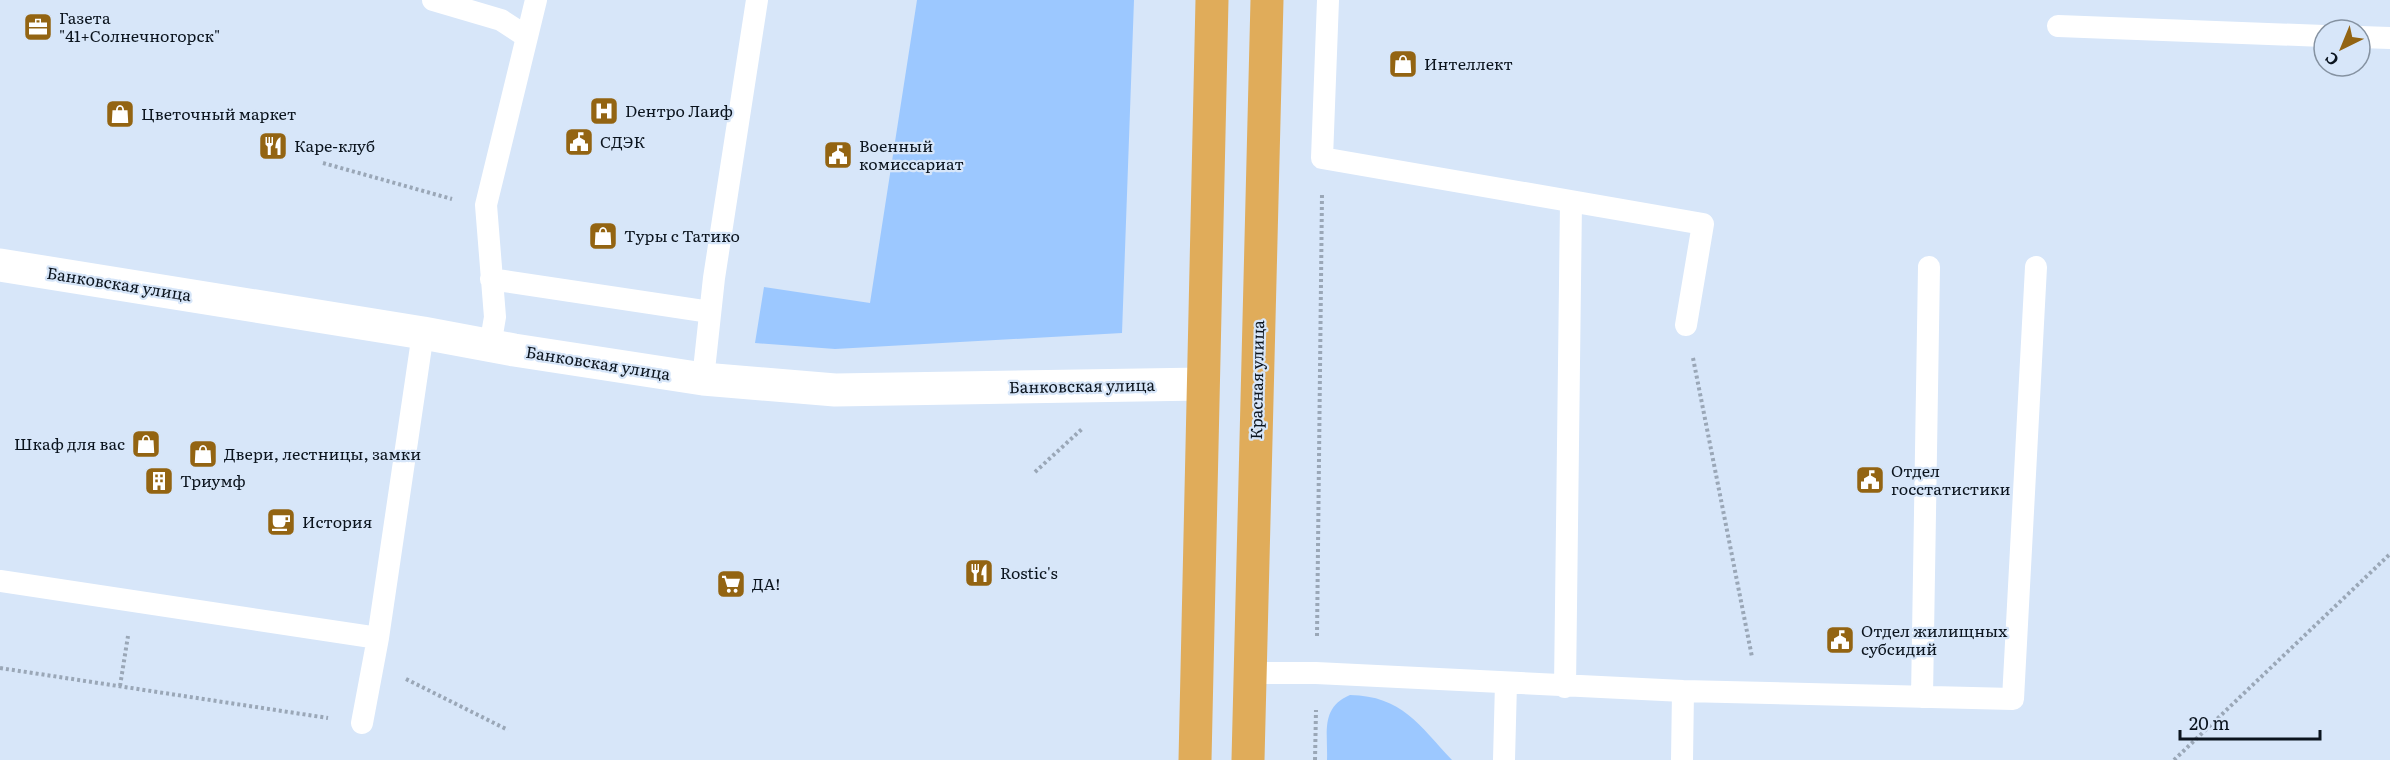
<svg xmlns="http://www.w3.org/2000/svg" width="2390" height="760" viewBox="0 0 2390 760" font-family="Literata,serif">
  <style>
    .green { fill: #9cc8ff }
    .lines { fill: none; stroke-linecap: round; stroke-linejoin: round }
    .path { stroke: #9aa7b7; stroke-width: 4; stroke-dasharray: 3 3; stroke-linecap: butt }
    .service { stroke: #fff; stroke-width: 22 }
    .tertiary { stroke: #fff; stroke-width: 33 }
    .trunk { stroke: #e0ac5a; stroke-width: 33 }
    .labels { text-anchor: middle; stroke-width: 4.5; stroke-linejoin: round; paint-order: stroke }
    .poi-label { font-size: 16px; fill: #0b141e; stroke: #d7e6f9; text-anchor: start }
    .street-label { font-size: 16px; fill: #0b141e; stroke: #d7e6f9 }
  </style>
  <rect width="100%" height="100%" fill="#d7e6f9"/>
  <path class="green" d="M917,0H1134L1122,333L835,349L755,343L764,287L870,303Z
    M1350,695C1402,696 1419,725 1452,760H1327C1328,732 1320,708 1350,695Z"/>
  <g class="lines">
    <path class="path" d="M323,163L452,199
      M1693,358L1752,657
      M1035,472L1083,428
      M1317,636L1322,194
      M0,668L328,718
      M406,679L508,730
      M120,686L128,636
      M1315,760L1316,710
      M2174,760L2390,554"/>
    <path class="service" d="M433,0L501,20L527,37
      M1328,0L1322,158L1703,224L1686,325
      M2058,26L2324,36
      M2360,37L2390,38
      M491,279L710,312
      M490,346L495,317L486,205L536,0
      M703,379L714,278L757,0
      M0,581L378,638L423,333
      M1249,673H1316L1683,691L2013,699L2036,267
      M1565,687L1571,202
      M1922,697L1929,267
      M362,723L378,638
      M1504,760L1506,683
      M1682,760L1683,691"/>
    <path class="tertiary" d="M0,265L423,333L514,350L703,379L835,390L1202,384"/>
    <path class="trunk" d="M1195,760L1212,0
      M1248,760L1267,0"/>
  </g>
  <defs>
    <g id="office-square" transform="scale(1.5)"><rect x="-9" y="-9" width="18" height="18" rx="4" fill="#936412" stroke="#d7e6f9"/><path d="M-6-3h4V-5.5h4V-3h4V5H-6ZM-1-4.5V-3h2v-1.5ZM-6 0V1H6V0Z" fill="#fff"/></g>
    <g id="shop-square" transform="scale(1.5)"><rect x="-9" y="-9" width="18" height="18" rx="4" fill="#936412" stroke="#d7e6f9"/><path d="M-5-2.5h2.3a2.7 3.5 0 0 1 5.4 0H5L5.5 6h-11ZM-1.5-2.5h3a1.5 2.3 0 0 0-3 0Z" fill="#fff"/></g>
    <g id="hospital-square" transform="scale(1.5)"><rect x="-9" y="-9" width="18" height="18" rx="4" fill="#936412" stroke="#d7e6f9"/><path d="M-5-5h3v3.5h4V-5h3V5h-3V1.5h-4V5h-3Z" fill="#fff"/></g>
    <g id="civic-square" transform="scale(1.5)"><rect x="-9" y="-9" width="18" height="18" rx="4" fill="#936412" stroke="#d7e6f9"/><path d="M-.6-6.5H3V-4.5H.6V-3L4-1V1h2V6H-6V1h2V-1L-.6-3ZM-1.2 2.5V6h2.4V2.5Z" fill="#fff"/></g>
    <g id="restaurant-square" transform="scale(1.5)"><rect x="-9" y="-9" width="18" height="18" rx="4" fill="#936412" stroke="#d7e6f9"/><path d="M-5-6h1v4h1v-4h1v4h1v-4h1v5L-1.5 .5V6h-2V.5L-5-1ZM5-6V6H3V1.5H1.5Q1.5-4 5-6Z" fill="#fff"/></g>
    <g id="building-square" transform="scale(1.5)"><rect x="-9" y="-9" width="18" height="18" rx="4" fill="#936412" stroke="#d7e6f9"/><path d="M-4-6H4V6H1V3H-1V6H-4ZM-2.5-4.3h1.7v1.8h-1.7ZM.8-4.3h1.7v1.8H.8ZM-2.5-1h1.7V.8h-1.7ZM.8-1h1.7V.8H.8Z" fill="#fff"/></g>
    <g id="cafe-square" transform="scale(1.5)"><rect x="-9" y="-9" width="18" height="18" rx="4" fill="#936412" stroke="#d7e6f9"/><path d="M-5.5-4.5H6V0H3Q3 3.5 0 3.5H-2.5Q-5.5 3.5-5.5 0ZM3-3.2v2h1.7v-2ZM-6 4.5H4V6H-6Z" fill="#fff"/></g>
    <g id="supermarket-square" transform="scale(1.5)"><rect x="-9" y="-9" width="18" height="18" rx="4" fill="#936412" stroke="#d7e6f9"/><path d="M-6-5.5h2.5l.6 2H6L4.5 2H-2.5L-4.4-4H-6ZM-1.5 3.2a1.3 1.3 0 1 0 .1 0ZM3 3.2a1.3 1.3 0 1 0 .1 0Z" fill="#fff"/></g>
  </defs>
  <g fill-rule="evenodd">
    <use href="#office-square" x="38" y="27"/>
    <use href="#shop-square" x="1403" y="64"/>
    <use href="#hospital-square" x="604" y="111"/>
    <use href="#shop-square" x="120" y="114"/>
    <use href="#civic-square" x="579" y="142"/>
    <use href="#restaurant-square" x="273" y="146"/>
    <use href="#civic-square" x="838" y="155"/>
    <use href="#shop-square" x="603" y="236"/>
    <use href="#shop-square" x="146" y="444"/>
    <use href="#shop-square" x="203" y="454"/>
    <use href="#civic-square" x="1870" y="480"/>
    <use href="#building-square" x="159" y="481"/>
    <use href="#cafe-square" x="281" y="522"/>
    <use href="#restaurant-square" x="979" y="573"/>
    <use href="#supermarket-square" x="731" y="584"/>
    <use href="#civic-square" x="1840" y="640"/>
  </g>
  <g class="labels">
    <g class="poi-label">
      <text x="59" y="24">Газета<tspan x="59" dy="18">"41+Солнечногорск"</tspan></text>
      <text x="1424" y="70">Интеллект</text>
      <text x="625" y="117">Dентро Лаиф</text>
      <text x="141" y="120">Цветочный маркет</text>
      <text x="600" y="148">СДЭК</text>
      <text x="294" y="152">Каре-клуб</text>
      <text x="859" y="152">Военный<tspan x="859" dy="18">комиссариат</tspan></text>
      <text x="624" y="242">Туры с Татико</text>
      <text x="125" y="450" text-anchor="end">Шкаф для вас</text>
      <text x="224" y="460">Двери, лестницы, замки</text>
      <text x="1891" y="477">Отдел<tspan x="1891" dy="18">госстатистики</tspan></text>
      <text x="180" y="487">Триумф</text>
      <text x="302" y="528">История</text>
      <text x="1000" y="579">Rostic's</text>
      <text x="752" y="590">ДА!</text>
      <text x="1861" y="637">Отдел жилищных<tspan x="1861" dy="18">субсидий</tspan></text>
    </g>
    <g class="street-label">
      <text transform="translate(119 284) rotate(9)" y="6">Банковская улица</text>
      <text transform="translate(598 363) rotate(9)" y="6">Банковская улица</text>
      <text transform="translate(1257 380) rotate(-89)" y="6">Красная улица</text>
      <text transform="translate(1082 386) rotate(-1)" y="6">Банковская улица</text>
    </g>
  </g>
  <g transform="translate(2342 48) rotate(223)"><circle r="28" fill="#d7e6f9" stroke="#8592a1" stroke-width="1.5"/>
  <path d="M0-4.5L10 22L0 15L-10 22Z" fill="#936412"/>
  <text y="-9" font-size="16" font-weight="bold" text-anchor="middle" fill="#0b141e">С</text>
  </g>
  <path d="M2180 730v9h140v-9" fill="none" stroke="#0b141e" stroke-width="3"/>
  <text x="2189" y="730" font-size="18" fill="#0b141e" stroke="#d7e6f9" stroke-width="4.5" paint-order="stroke">20 m</text>
</svg>
